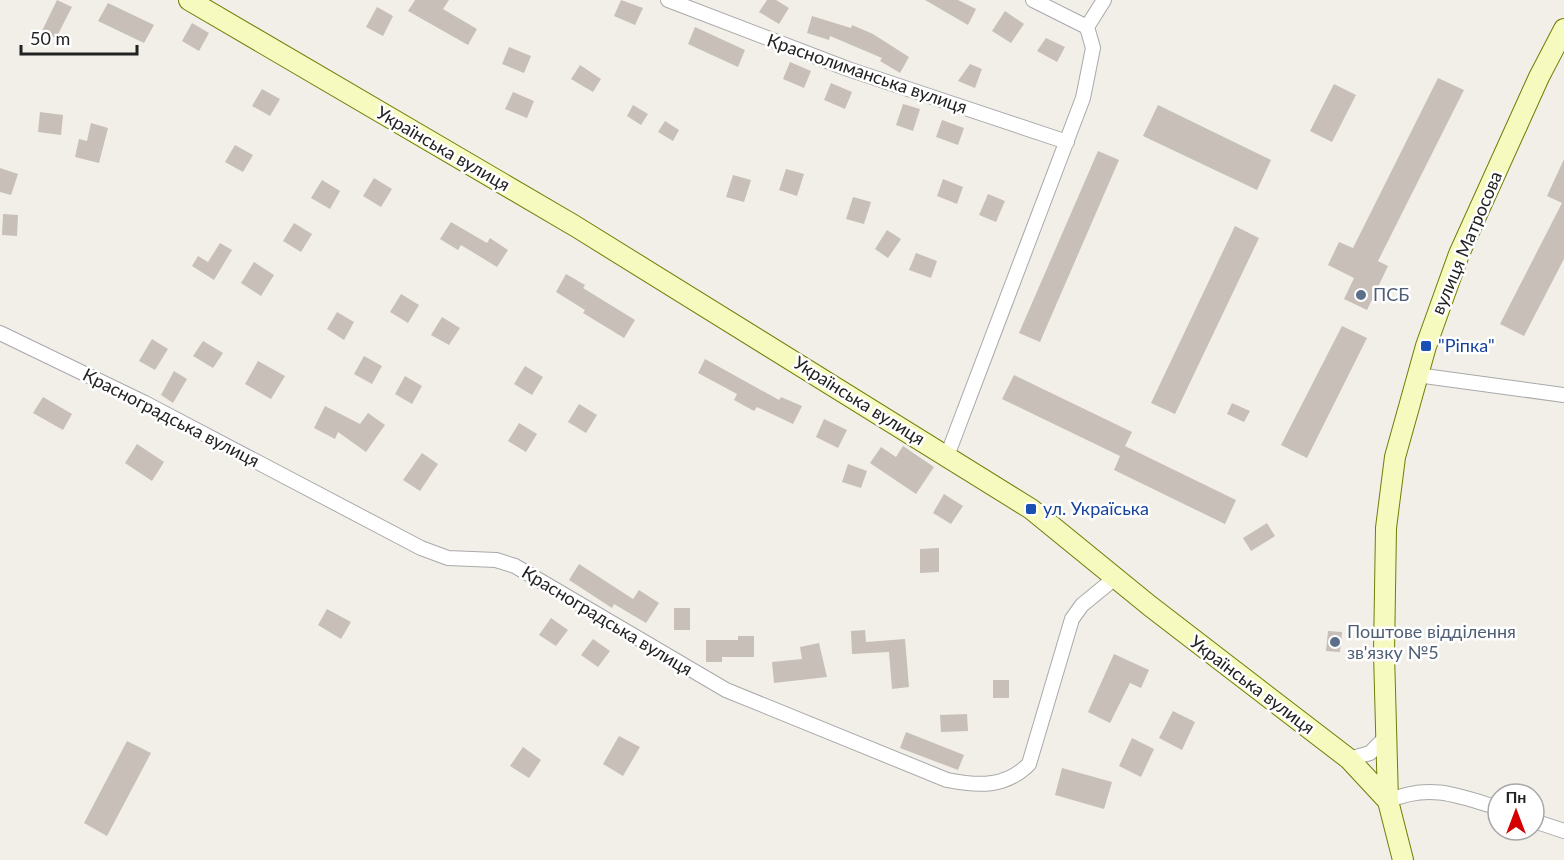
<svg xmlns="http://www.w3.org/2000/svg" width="1564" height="860" viewBox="0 0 1564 860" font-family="Lato,sans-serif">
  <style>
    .building { fill: #c7bfb8 }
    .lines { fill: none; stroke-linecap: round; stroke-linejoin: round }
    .street-casing { stroke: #a9a9a9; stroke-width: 16 }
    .secondary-casing { stroke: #707d05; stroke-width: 22 }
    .street { stroke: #fff; stroke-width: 14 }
    .secondary { stroke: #f7fabf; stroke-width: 20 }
    .service-dot { fill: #5c6f8a; stroke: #fff; stroke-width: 2 }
    .transit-dot { fill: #1a4fb4; stroke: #fff; stroke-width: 2 }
    .labels { text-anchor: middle; stroke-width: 5; stroke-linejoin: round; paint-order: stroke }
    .street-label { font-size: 18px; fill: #222; stroke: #fff }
    .service-label { font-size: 18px; fill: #4e5e75; stroke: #fff; text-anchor: start }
    .transit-label { font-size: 18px; fill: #164399; stroke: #fff; text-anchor: start }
  </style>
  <rect width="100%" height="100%" fill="#f2efe9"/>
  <path class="building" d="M57,0L72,7L56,38L42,31Z
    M415,0H449L443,9L477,29L468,45L408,11Z
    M621,0L643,8L635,25L614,16Z
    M767,0H776L789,8L779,24L759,12Z
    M925,0H958L976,9L968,25Z
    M108,3L154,25L144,43L98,21Z
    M377,7L393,16L383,36L366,27Z
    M1005,11L1024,24L1011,43L992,31Z
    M812,16L851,28L852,25L873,34L909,57L900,73L880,61L882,58L830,36L829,40L807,33Z
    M192,23L209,33L199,51L182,41Z
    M695,27L745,50L738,67L688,44Z
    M1046,38L1065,47L1057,62L1037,51Z
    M509,47L531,56L524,73L502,64Z
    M790,62L811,71L804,88L783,79Z
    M970,64L982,69L975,88L958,81Z
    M580,65L601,79L593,92L571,79Z
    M1438,78L1464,90L1378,261L1388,266L1367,310L1344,299L1354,278L1328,265L1339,242L1353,248Z
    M831,83L852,92L845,109L824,100Z
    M1334,84L1356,95L1332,142L1310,131Z
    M262,89L280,99L270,116L252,106Z
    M513,92L534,101L527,118L505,109Z
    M903,104L920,109L913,131L896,125Z
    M633,105L648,114L641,125L627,116Z
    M1158,105L1271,160L1257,190L1143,136Z
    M40,112L63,115L61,135L38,132Z
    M942,120L964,128L958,145L936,137Z
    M665,121L679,130L673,141L658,132Z
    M91,123L108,128L99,163L75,157L79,139L87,141Z
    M235,145L253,155L243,172L225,162Z
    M1098,151L1119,160L1040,342L1019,333Z
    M1564,159V259L1524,336L1500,324L1562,203L1547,196Z
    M0,168L18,174L11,195L0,192Z
    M786,169L804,174L797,196L779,190Z
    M733,175L751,180L744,202L726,197Z
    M374,178L392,189L381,207L363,196Z
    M943,179L963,187L957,204L937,196Z
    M322,180L340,191L330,209L311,198Z
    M988,194L1005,201L996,222L979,215Z
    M853,197L871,202L864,224L846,219Z
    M3,214L18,215L17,236L2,235Z
    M451,222L487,243L490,238L508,250L497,267L461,245L458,250L440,239Z
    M294,223L312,234L301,252L283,241Z
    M1235,226L1259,238L1175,414L1151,403Z
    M887,230L901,239L888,258L875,249Z
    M220,243L232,250L214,280L192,266L198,256L208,262Z
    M916,253L937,261L931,278L909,270Z
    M254,262L274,275L261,296L241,283Z
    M566,274L585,285L583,288L635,320L624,338L583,313L585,310L556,292Z
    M401,294L419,305L408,323L390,312Z
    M337,312L354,322L344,340L327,329Z
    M442,317L460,328L449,345L431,335Z
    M1342,326L1367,338L1307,458L1281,445Z
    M152,339L168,349L155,370L139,361Z
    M203,341L223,353L213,368L193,356Z
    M364,356L382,366L372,384L354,374Z
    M705,359L779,400L781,397L802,406L793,424L757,407L754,411L734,400L737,394L698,373Z
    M258,361L285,376L271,399L245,384Z
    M525,366L543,377L532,395L514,384Z
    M174,371L187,379L173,403L161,395Z
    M1014,375L1132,432L1125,446L1236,500L1225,524L1114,470L1120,456L1002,399Z
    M405,376L422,386L412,404L395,394Z
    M43,397L72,414L63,430L33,413Z
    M1232,403L1250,411L1244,422L1227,414Z
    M579,404L597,415L586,433L568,422Z
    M325,406L360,424L368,413L385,425L366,452L338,432L335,439L314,428Z
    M824,419L847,430L838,448L816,437Z
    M519,423L537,434L526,452L508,441Z
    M137,444L164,462L152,481L125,463Z
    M903,446L934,467L916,494L870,463L881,447L896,457Z
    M422,453L438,464L420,491L403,480Z
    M848,464L867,471L861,488L842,482Z
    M944,494L963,506L951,524L933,513Z
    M1267,523L1275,536L1251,551L1243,538Z
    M939,548V572L920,573V549Z
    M579,564L633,599L639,590L659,603L646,623L614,604L612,608L569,580Z
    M674,608H690V630H674Z
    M327,609L351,622L341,639L318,625Z
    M551,618L568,630L556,646L539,635Z
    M865,630L866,642L905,639L909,687L892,689L889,652L852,654L851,631Z
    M1328,631L1342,632L1340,652L1326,651Z
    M738,636H754V657H722V662H706V640H738Z
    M593,639L610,651L598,667L581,655Z
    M819,643L827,677L774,683L772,662L802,659L800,647Z
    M1114,654L1149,670L1141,688L1130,683L1110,723L1088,712Z
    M993,680H1009V698H993Z
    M1173,711L1195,722L1182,750L1159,738Z
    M967,714L968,731L941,732L940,715Z
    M906,732L964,755L958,770L900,748Z
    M619,736L640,747L623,776L603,764Z
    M1132,738L1154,749L1141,777L1119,766Z
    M127,741L151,753L107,836L84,823Z
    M523,747L541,760L529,778L510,766Z
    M1062,768L1112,782L1104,809L1055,795Z"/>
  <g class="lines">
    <g class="street-casing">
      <path id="street" d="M668,0L848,69L1067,142
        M1033,0L1087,27
        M0,333L145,403L421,548L448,558L496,560L515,566L726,690L947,780C978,786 1005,788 1029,764L1072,619L1082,605L1115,578
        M1417,375L1564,395
        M947,456L1083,98L1093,48L1087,27L1104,0
        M1349,759L1370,753L1386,737
        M1388,801C1429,783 1458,795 1498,808
        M1534,821L1564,831"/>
    </g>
    <g class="secondary-casing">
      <path id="secondary" d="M189,0L575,226L1031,509L1150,606L1349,759L1388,801
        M1403,860L1388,801L1384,653L1386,528L1395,457L1426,346L1459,254L1539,77L1564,29"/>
    </g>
    <use href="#street" class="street"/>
    <use href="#secondary" class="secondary"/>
  </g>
  <g class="service-dot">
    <circle cx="1361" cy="295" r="6"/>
    <circle cx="1335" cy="642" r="6"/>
  </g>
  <g class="transit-dot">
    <rect x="1420" y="340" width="12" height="12" rx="3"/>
    <rect x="1025" y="503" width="12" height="12" rx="3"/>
  </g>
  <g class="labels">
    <g class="street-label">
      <text transform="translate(867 74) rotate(19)" y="6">Краснолиманська вулиця</text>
      <text transform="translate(443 149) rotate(30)" y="6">Українська вулиця</text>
      <text transform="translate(1467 243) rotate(-67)" y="6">вулиця Матросова</text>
      <text transform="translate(859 401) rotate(32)" y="6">Українська вулиця</text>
      <text transform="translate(171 418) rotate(27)" y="6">Красноградська вулиця</text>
      <text transform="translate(607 621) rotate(31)" y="6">Красноградська вулиця</text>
      <text transform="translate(1252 685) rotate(37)" y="6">Українська вулиця</text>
    </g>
    <g class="service-label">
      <text x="1373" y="301">ПСБ</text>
      <text x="1347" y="638">Поштове відділення<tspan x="1347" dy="21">зв'язку №5</tspan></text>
    </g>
    <g class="transit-label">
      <text x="1438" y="352">"Ріпка"</text>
      <text x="1043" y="515">ул. Україська</text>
    </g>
  </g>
  <g transform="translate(1516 812)"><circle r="28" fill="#ffffff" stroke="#a7a7a7" stroke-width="1.5"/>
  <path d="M0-4.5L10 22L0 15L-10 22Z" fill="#d40000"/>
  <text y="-9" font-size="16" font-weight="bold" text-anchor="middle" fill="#222222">Пн</text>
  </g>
  <path d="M21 45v9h116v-9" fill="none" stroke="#222222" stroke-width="3"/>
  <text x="30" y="45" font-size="18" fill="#222222" stroke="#ffffff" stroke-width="4.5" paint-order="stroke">50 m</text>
</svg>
